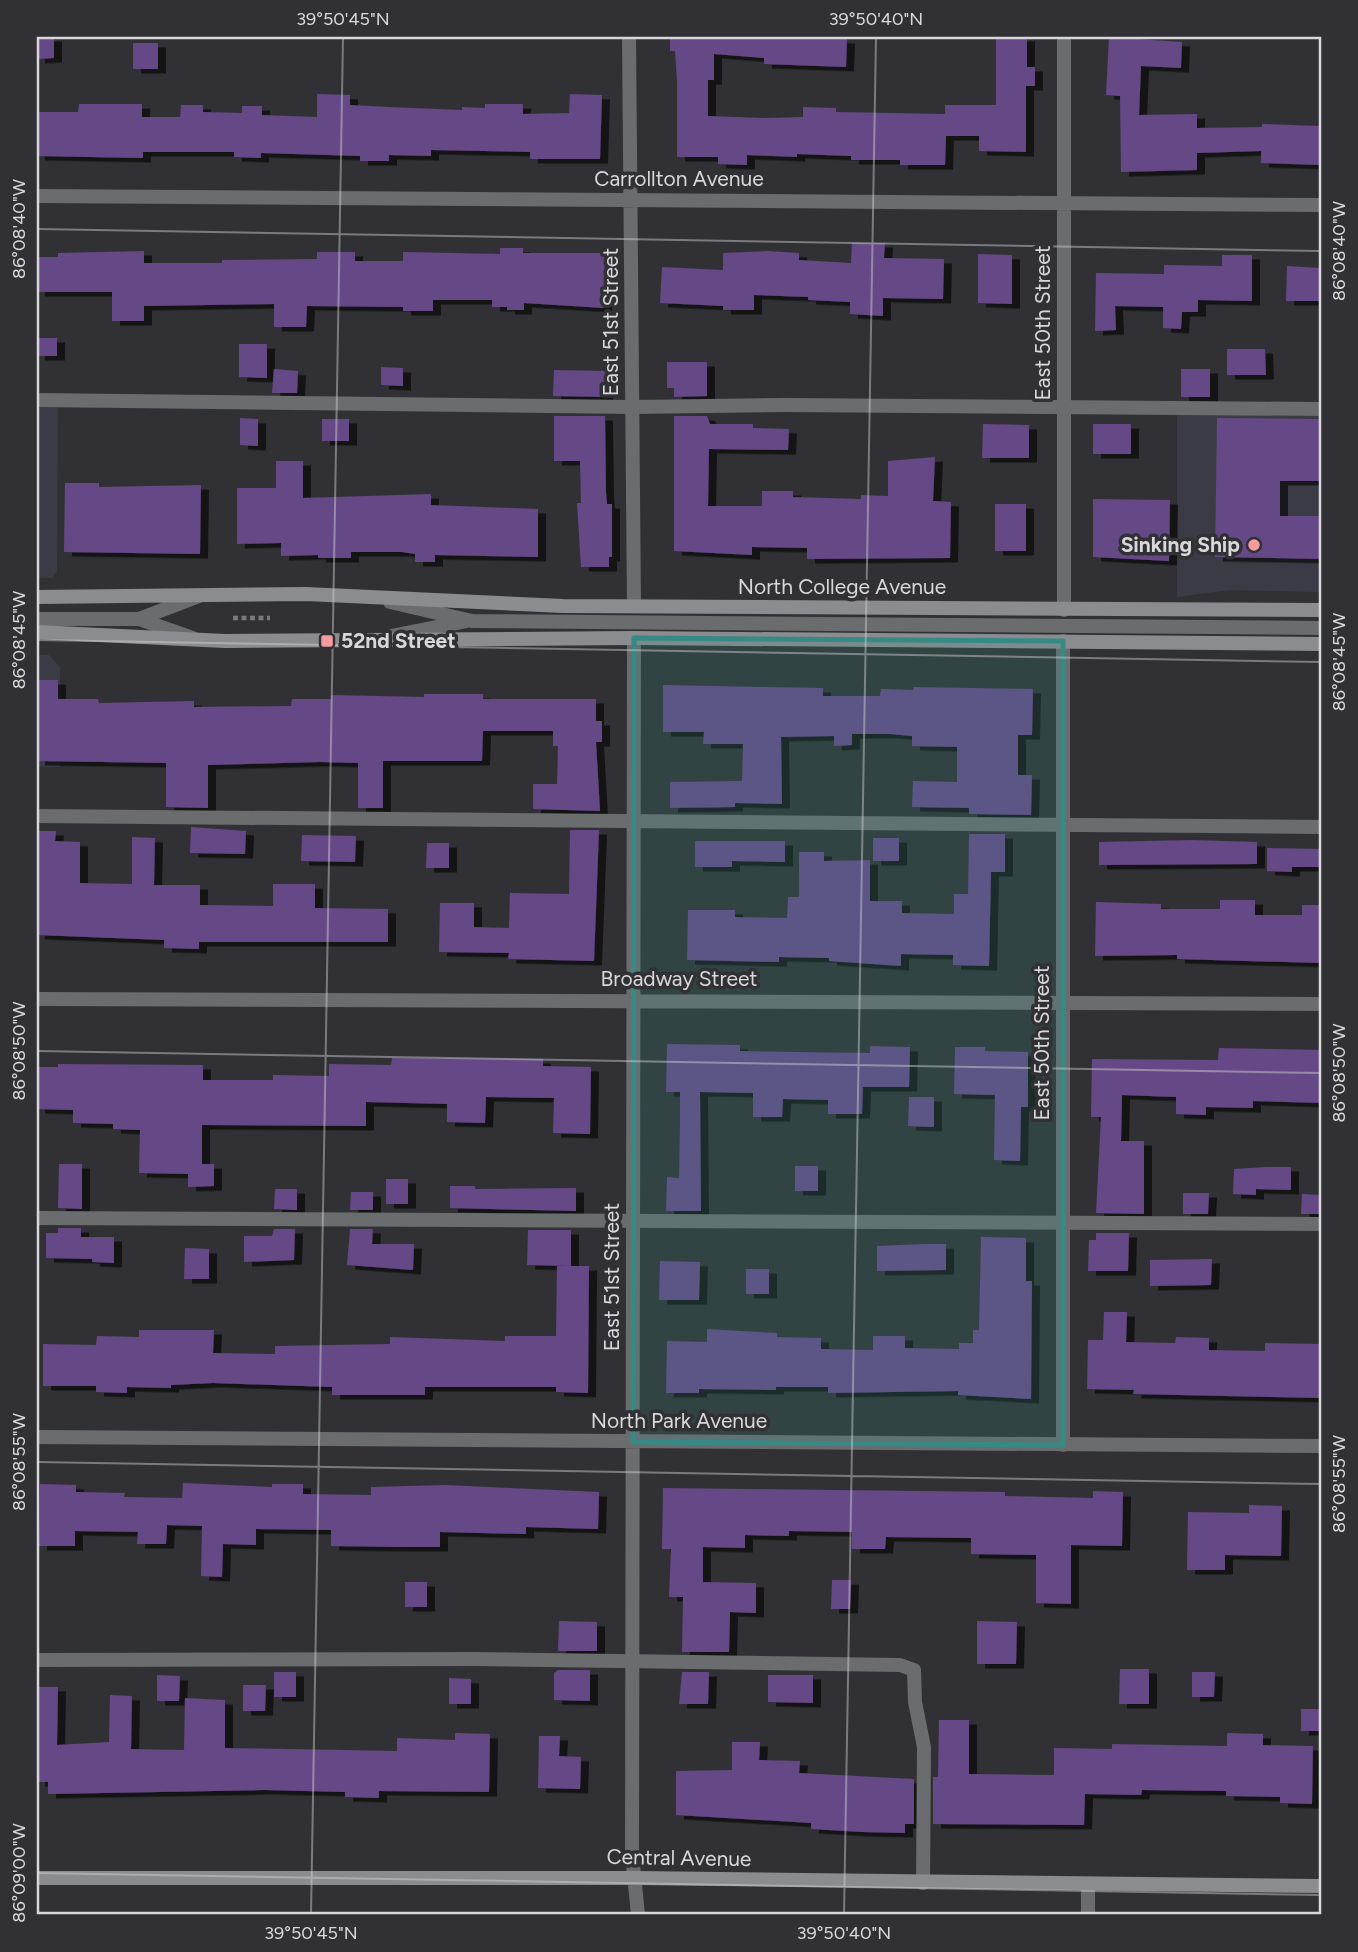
<svg xmlns="http://www.w3.org/2000/svg" width="1358" height="1952" viewBox="0 0 1358 1952" font-family="Figtree,sans-serif">
  <style>
    .built { fill: #3b3b45 }
    .building { fill: #654886; filter: url(#shadow) }
    .lines { fill: none; stroke-linecap: round; stroke-linejoin: round }
    .path { stroke: #78787c; stroke-width: 4.5; stroke-dasharray: 5 3.5; stroke-linecap: butt }
    .service { stroke: #6b6c6e; stroke-width: 14 }
    .minor { stroke: #6b6c6e; stroke-width: 14 }
    .secondary { stroke: #8b8c8f; stroke-width: 14 }
    .marked { fill: #378a84; fill-opacity: 0.2; stroke: #378a84; stroke-width: 5; stroke-linejoin: round }
    .ticks { fill: none; stroke: #d8d8da; stroke-width: 2; stroke-opacity: 0.45 }
    .poi-dot { fill: #f49b9f; stroke: #313135; stroke-width: 2.5 }
    .labels { text-anchor: middle; stroke-width: 7; stroke-linejoin: round; paint-order: stroke }
    .street-label { font-size: 21px; fill: #d8d8da; stroke: #313135 }
    .poi-label { font-size: 21px; font-weight: bold; fill: #d8d8da; stroke: #313135; text-anchor: end }
    .neatline { fill: none; stroke: #d8d8da; stroke-width: 2.5 }
    .ticks-label { font-size: 18px; text-anchor: middle; fill: #d8d8da }
  </style>
  <defs>
    <filter id="shadow"><feDropShadow dx="8" dy="4.5" stdDeviation="0" flood-color="#0009"/></filter>
  </defs>
  <rect width="100%" height="100%" fill="#313135"/>
  <path class="built" d="M37,405H58L57,571L52,578H37Z
    M1177,414L1321,416V592L1230,590L1177,597Z
    M37,655H49L60,667V767H39V809H37Z"/>
  <path class="building" d="M37,37H54V58L37,59Z
    M670,37L847,39L846,67L764,64V58L714,54V80H708V116L767,118L803,117V107L836,108V112L945,114V105H996V37H1027V67H1035V86H1026V152L979,151V136H946L945,165H900V160H851V156L797,154V157L747,155V165L718,164V157H677V80L675,51H670Z
    M1109,37L1182,42L1181,68L1141,66L1139,115L1197,114V128L1262,127V124L1321,126V165L1261,163V151L1197,153V170L1121,172L1120,96L1106,95Z
    M133,43H158V69H133Z
    M317,94L350,95V105L389,107L462,110V107L485,108V104H523V114L569,113L570,94L602,95L600,159H530V152L431,150V156L389,155V161H360V156L261,153V158L234,157V152H143V158L37,156V112H78L79,104H142V117H180L181,105H203V112L242,113V106H262V115L317,117Z
    M852,243H885L884,258L944,259L943,299L883,298V316L850,314V302L808,300V297L754,295V310H723V306L660,303L662,267L723,270V253L768,251L799,253V260L851,263Z
    M500,248H523V253H605L604,308L524,303V310H507V307H492V300H433V311H403V307L307,306L306,327H274V304L144,306V321H112V292H37V257H58V253L144,251V263H222V260L317,259V252H355V261H403V252L500,254Z
    M978,254L1012,255V304L978,303Z
    M1222,255H1252V301L1198,300V312H1182L1181,329L1163,328V307L1115,306L1116,330L1095,331L1096,273L1164,274V265L1222,266Z
    M1287,266L1321,268V301H1286Z
    M37,338H57V356H37Z
    M239,344H267V378L239,377Z
    M1227,349H1265L1266,375H1227Z
    M667,362H707V396L674,397V388H667Z
    M381,367L403,368V386L381,385Z
    M274,369L298,371L297,393H272Z
    M1181,369H1210V397H1181Z
    M554,370L606,371L605,397L553,396Z
    M554,416H605L606,493L607,504H612V557H609V567H581L577,503H581L580,461H554Z
    M674,416H707L710,424H753V428L789,429L788,450L709,449L708,506H762V491H793V497L861,499V495L888,496V461L935,457L933,501L951,502L950,558L807,559V548L752,547V555L674,551Z
    M240,418L258,419V446L240,445Z
    M1217,418L1321,419V481H1280V516H1321V559L1215,557Z
    M322,419H349V441H322Z
    M983,424L1029,425V458H982Z
    M1093,424H1131V454H1093Z
    M276,461H303V498L431,494V505L538,509V557L435,555V562H415V554L402,552H351V558H318V555L281,556V543L237,544V488H276Z
    M65,483H99V487L201,485L200,554L64,552Z
    M1093,499L1170,500L1169,561L1093,557Z
    M995,504H1026V551H995Z
    M37,680H58V699H98L99,703L194,701V707L291,706L292,699H331V695L424,697V694H483V699H596V721H602V742H596L600,811L533,809V784H557L558,746H553V731H483L482,761H383V808H358V763L320,762L208,765V808L166,807V763L37,761Z
    M663,685L823,688V696H880L881,689L913,690V687L1033,689L1032,735H1018V775H1032L1031,815L969,814V808L912,807L913,781L957,782V747L912,746V736L891,734H852V745L834,746V736L781,737L782,804L735,803V807L670,808V782L742,781L743,744H703L704,732H663Z
    M191,827L246,831L245,854L190,853Z
    M570,830H599L594,961L508,959L509,953L439,952L440,903H474V927L509,928L510,893L569,894Z
    M37,831H56L55,841L80,842V883L132,884V837L155,838L154,885H200V905L273,906V884H315V908L388,909V942H199V949L164,948V940L37,935Z
    M969,834H1005V872H991L989,966L953,965V955L901,954V966L829,961V958L779,957V962L687,960L688,910H735V917L787,918L788,897H799V852H824V861L870,860V901H902V913L954,914V894H968Z
    M302,835L356,836L355,862L301,861Z
    M873,838H899V861H873Z
    M1191,840L1257,842V864L1099,865V842Z
    M695,841H785V862L732,861V867H695Z
    M427,843H449V868H426Z
    M1267,848L1321,849V867H1292V872L1267,871Z
    M1220,900H1255V915H1302V905H1321V963L1177,959V955L1095,956L1096,902L1161,904V909H1220Z
    M667,1044L740,1045V1051L796,1052L870,1053V1046L910,1047L909,1087H863L862,1114H828V1100L783,1099L782,1117H753V1093L700,1092L701,1211H666L667,1177L679,1178L680,1125V1092H666Z
    M955,1047H985V1051L1028,1052V1107H1021L1020,1161L994,1160L995,1095L954,1094Z
    M1219,1048L1321,1050V1103L1253,1101V1108L1206,1107V1115L1176,1114V1097L1122,1095L1121,1141H1144V1214L1096,1213L1101,1117H1091L1092,1059L1218,1060Z
    M392,1058L543,1059V1066L591,1067L590,1134L553,1133L554,1098L486,1097L485,1123L447,1122V1104L366,1102V1126L202,1125V1164H214V1186L188,1187V1174L139,1173L140,1130L113,1129V1124L73,1123V1110L37,1109V1067H58V1064L203,1065V1080H273V1075L329,1076V1064L391,1065Z
    M909,1097H934V1127L908,1126Z
    M59,1164H82V1209L58,1208Z
    M795,1166H818V1191H795Z
    M1266,1167H1291V1190L1256,1189V1195L1233,1194L1234,1169Z
    M386,1179H408V1204H386Z
    M450,1186H475V1189L576,1188V1211L450,1208Z
    M275,1189H297V1210L274,1209Z
    M351,1192H373V1210H350Z
    M1183,1193H1209L1208,1214H1183Z
    M1302,1194L1321,1195V1214H1301Z
    M58,1228H81V1237H114V1263L92,1262V1259L46,1258V1233H58Z
    M274,1229H295L294,1260L244,1262V1236H272Z
    M350,1229H373L372,1244H414L413,1270L347,1265Z
    M528,1230H571V1266L527,1265Z
    M1096,1233H1129L1128,1271H1088L1089,1240H1096Z
    M981,1237L1026,1238V1281H1032L1031,1399L958,1395V1391L828,1393V1387H776V1390L699,1389V1393H666L667,1341L707,1342V1329L777,1333V1337L821,1338V1349L873,1350V1336H905V1348L959,1349V1343H973V1330H979Z
    M923,1244H946V1270L877,1271V1246Z
    M185,1248L209,1249V1279H184Z
    M1212,1259L1211,1285L1150,1286V1260Z
    M660,1261L700,1262L699,1300H659Z
    M557,1266H589L588,1393L556,1392V1387H425V1395H332V1387L213,1383L171,1385V1388L127,1387V1393L96,1392V1386H43V1344L96,1345L97,1336L139,1337V1330H214L213,1353L275,1354V1346L390,1344V1337L505,1341V1336H556Z
    M746,1269H769V1294H746Z
    M1104,1312H1127L1126,1342L1175,1343L1176,1337L1209,1338V1350L1265,1351V1343L1321,1344V1398L1133,1394L1134,1390L1087,1389L1088,1340H1103Z
    M183,1483L272,1487V1484H303V1494L371,1495V1487L446,1485L599,1492L598,1529L526,1527V1534L440,1532V1547H400L331,1546V1530L256,1529V1545L223,1544L222,1577L201,1576L202,1526L167,1525L166,1544H137L138,1532L75,1531V1546H39L40,1484L76,1485V1492L125,1493L124,1497L182,1498Z
    M663,1488L1005,1492V1496L1093,1498V1491L1123,1492L1122,1546L1071,1545V1604L1036,1603V1555L971,1554V1538L886,1537L885,1549H852V1532L789,1531V1536L745,1535V1548L703,1547V1582L756,1583V1613L730,1612L729,1652H682L683,1597H669L671,1549H662Z
    M1249,1505L1282,1506L1281,1556L1225,1555V1570H1187L1188,1512L1249,1513Z
    M832,1580H851L850,1609H831Z
    M405,1582H427V1607H405Z
    M559,1621L597,1622V1651H558Z
    M977,1621L1017,1622L1016,1664H977Z
    M1120,1669H1149V1704H1119Z
    M558,1670H590V1701L554,1700V1673Z
    M274,1672H296V1697H274Z
    M682,1672H709L708,1704H679Z
    M1192,1672H1215L1214,1697H1192Z
    M157,1675L180,1676L179,1701H157Z
    M768,1675H813V1703L768,1702Z
    M449,1678L471,1679V1704H449Z
    M243,1685H266L265,1711H243Z
    M37,1687H58L57,1745L109,1742L110,1695L132,1696L131,1749L184,1750L185,1698L225,1700V1748L397,1751V1738L455,1740V1733L490,1734L489,1792L379,1791V1798L345,1797V1792L265,1790L48,1794V1782H37Z
    M1301,1709H1320V1731H1301Z
    M939,1720H969V1774L1054,1775V1748L1112,1749V1744L1227,1746V1733L1263,1734V1745L1313,1746L1312,1804L1280,1803V1797L1226,1796V1791L1142,1790L1141,1795L1085,1794L1084,1825L933,1824V1777H938Z
    M539,1736H560L559,1756L581,1757L580,1789L538,1788Z
    M732,1742H760L759,1760L800,1761L799,1773L914,1779V1824H905V1833L862,1832L811,1829V1823L676,1815V1771L732,1770Z"/>
  <g class="lines">
    <path class="path" d="M233,618H270"/>
    <path class="service" d="M37,400L633,407L784,405L1321,409
      M390,602L472,621L1321,628
      M37,619H139L193,638
      M139,619L199,596
      M391,636L467,621
      M37,816L1321,827
      M37,1218L1321,1224
      M37,1660L475,1659L900,1665L914,1670L915,1702L924,1747L923,1883"/>
    <path class="minor" d="M629,37L634,606
      M37,196L1321,205
      M1064,610V37
      M634,638L632,1854L638,1915
      M1063,641V1445
      M37,999L1321,1004
      M37,1437L1321,1446
      M1088,1915V1885"/>
    <path class="secondary" d="M37,597L306,594L563,606L1321,610
      M37,632L225,641L634,638L1321,644
      M37,1878H635L1321,1886"/>
  </g>
  <path class="marked" d="M634,638L1063,641V1445L633,1442Z"/>
  <path class="ticks" d="M37,229L1321,251M37,640L1321,662M37,1051L1321,1073M37,1462L1321,1484M37,1873L1321,1895M311,1915L343,37M844,1915L876,37"/>
  <g class="poi-dot">
    <circle cx="1254" cy="545" r="7"/>
    <rect x="320" y="634" width="14" height="14" rx="3.5"/>
  </g>
  <g class="labels">
    <g class="street-label">
      <text x="679" y="186">Carrollton Avenue</text>
      <text transform="translate(611 322) rotate(-90)" y="7">East 51st Street</text>
      <text transform="translate(1043 323) rotate(-90)" y="7">East 50th Street</text>
      <text x="842" y="594">North College Avenue</text>
      <text x="679" y="986">Broadway Street</text>
      <text transform="translate(1042 1043) rotate(-90)" y="7">East 50th Street</text>
      <text transform="translate(612 1277) rotate(-90)" y="7">East 51st Street</text>
      <text x="679" y="1428">North Park Avenue</text>
      <text transform="translate(679 1858) rotate(1)" y="7">Central Avenue</text>
    </g>
    <g class="poi-label">
      <text x="1240" y="552">Sinking Ship</text>
      <text x="341" y="648" text-anchor="start">52nd Street</text>
    </g>
  </g>
  <rect width="1358" height="1952" fill="none" stroke="#313135" stroke-width="77"/>
  <rect x="38" y="38" width="1282" height="1875" class="neatline"/>
  <g class="ticks-label">
    <text x="343" y="25">39°50'45"N</text>
    <text x="876" y="25">39°50'40"N</text>
    <text transform="translate(19 229) rotate(-90)" y="6">86°08'40"W</text>
    <text transform="translate(1339 251) rotate(-90)" y="6">86°08'40"W</text>
    <text transform="translate(19 640) rotate(-90)" y="6">86°08'45"W</text>
    <text transform="translate(1339 662) rotate(-90)" y="6">86°08'45"W</text>
    <text transform="translate(19 1051) rotate(-90)" y="6">86°08'50"W</text>
    <text transform="translate(1339 1073) rotate(-90)" y="6">86°08'50"W</text>
    <text transform="translate(19 1462) rotate(-90)" y="6">86°08'55"W</text>
    <text transform="translate(1339 1484) rotate(-90)" y="6">86°08'55"W</text>
    <text transform="translate(19 1873) rotate(-90)" y="6">86°09'00"W</text>
    <text x="311" y="1939">39°50'45"N</text>
    <text x="844" y="1939">39°50'40"N</text>
  </g>
</svg>
